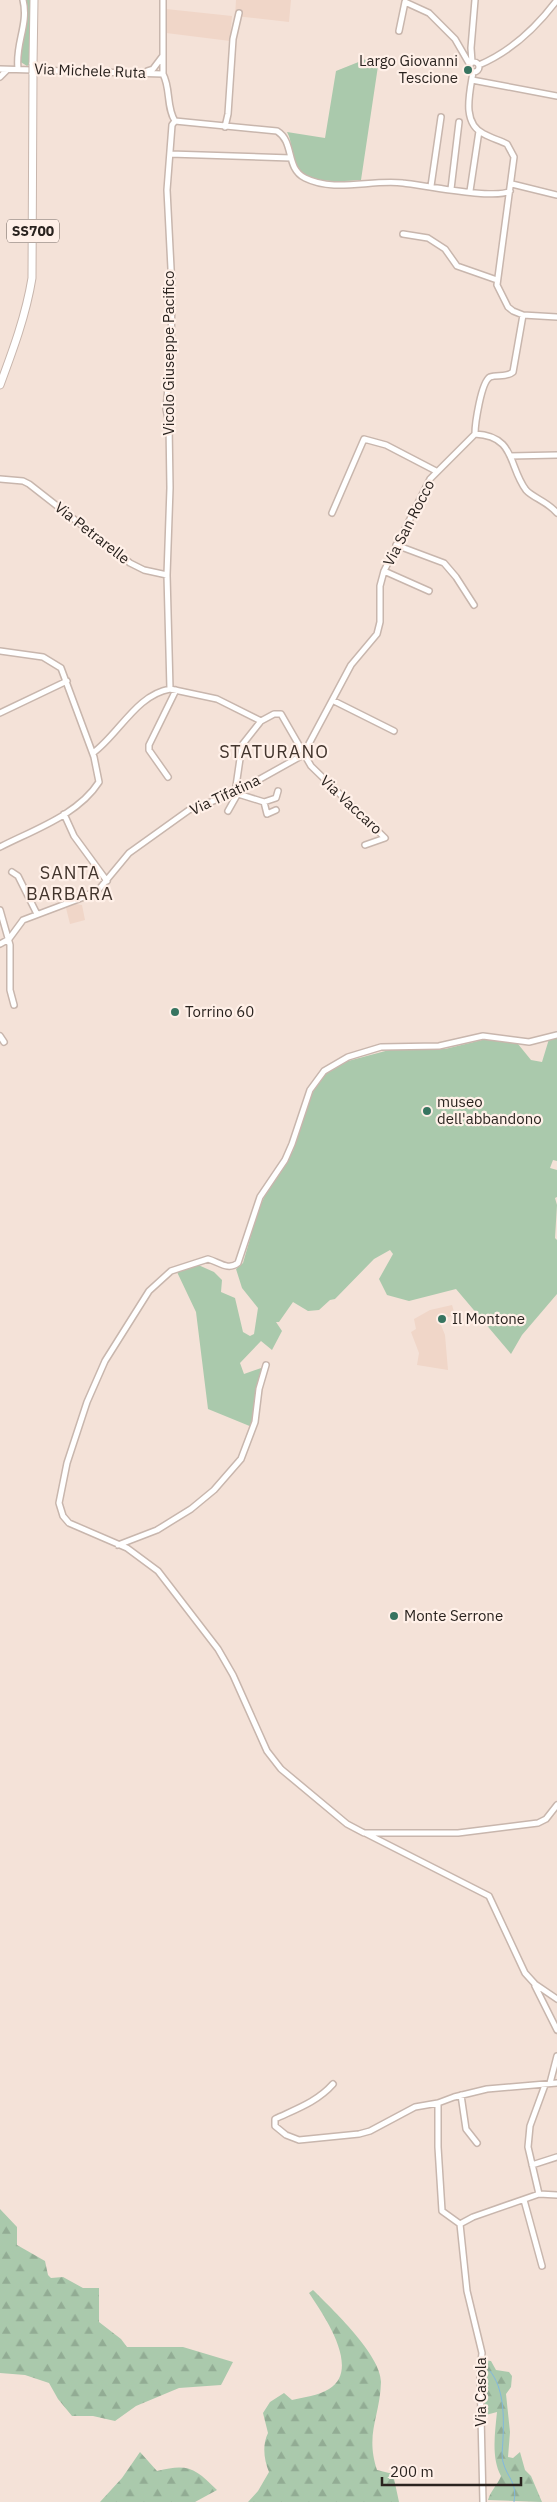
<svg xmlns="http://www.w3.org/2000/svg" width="557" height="2502" viewBox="0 0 557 2502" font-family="'IBM Plex Sans',sans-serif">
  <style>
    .built { fill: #f0d6c8 }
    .grass { fill: #aac9ac }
    .forest { fill: url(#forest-firs) }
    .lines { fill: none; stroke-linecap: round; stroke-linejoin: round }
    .stream { stroke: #82b8df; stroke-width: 1 }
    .minor-casing { stroke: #c8b6ad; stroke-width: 8 }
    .highway-casing { stroke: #c8b6ad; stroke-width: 9 }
    .minor { stroke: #fff; stroke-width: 5 }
    .highway { stroke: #fff; stroke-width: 7 }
    .highway-bridge-casing { stroke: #c8b6ad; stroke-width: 9; stroke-linecap: butt }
    .highway-bridge { stroke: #fff; stroke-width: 7 }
    .poi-dot { fill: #377460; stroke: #fff0e8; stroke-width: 2 }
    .labels { text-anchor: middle; stroke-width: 4.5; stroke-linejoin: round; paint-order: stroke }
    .shield { fill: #fff0e8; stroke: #6a605b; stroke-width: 1 }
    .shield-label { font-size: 14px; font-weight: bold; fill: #2a231f }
    .poi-label { font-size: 15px; fill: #2a231f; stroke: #fff0e8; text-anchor: start }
    .street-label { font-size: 15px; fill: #2a231f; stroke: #fff0e8 }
    .quarter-label { font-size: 18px; letter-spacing: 1px; fill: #43352d; stroke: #fff0e8 }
  </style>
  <defs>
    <pattern id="forest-firs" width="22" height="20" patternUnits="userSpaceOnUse" patternTransform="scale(1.25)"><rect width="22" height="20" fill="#aac9ac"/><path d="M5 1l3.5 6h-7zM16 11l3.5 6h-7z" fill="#92ac94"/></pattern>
  </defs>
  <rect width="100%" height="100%" fill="#f4e2d8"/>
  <path class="built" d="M236,0H291L289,22L235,16Z
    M166,9L232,16L230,41L166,33Z
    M76,904L82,905L85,920L70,924L66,908Z
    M452,1305L455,1315L439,1320L445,1335L448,1370L417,1365L419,1353L411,1332L416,1329L414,1319L430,1310Z"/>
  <path class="grass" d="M25,0H31L30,64L27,66L19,61L25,30Z
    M375,58L378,66L361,180C344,181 305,185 295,166C290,155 293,142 287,132L325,138L336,71L366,59Z
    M557,1038V1161L553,1160L550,1168L557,1170V1197L555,1198L557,1205L555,1238L557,1240V1294L522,1335L511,1354L456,1289L409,1301L387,1295L379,1279L393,1254L390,1250L374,1259L335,1299L330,1300L319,1310L308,1311L293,1302L279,1322H276L282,1331L272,1350L261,1341L240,1363L244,1374L264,1367L257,1399L254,1404L256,1408L252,1427L208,1409L196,1312L177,1272L196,1264L214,1272L222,1280L221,1292L235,1298L243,1332L250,1336L254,1334L258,1308L242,1288L236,1269L243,1263L258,1211L267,1191L293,1151L310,1099L316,1085L324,1075L348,1061L393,1049H445L486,1039L518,1044L531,1060L542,1062L549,1039Z"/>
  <path class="forest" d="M0,2209L17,2227V2245L45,2261L48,2275L51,2278L63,2277L83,2288H99V2322L121,2339L127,2347H183L233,2362L221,2385L179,2388L136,2406L115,2421L93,2416H72L58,2399L49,2383L25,2375L0,2373Z
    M313,2290C332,2309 381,2355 381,2382C380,2417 365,2433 377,2470L393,2474L399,2502H248L258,2491L269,2472C264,2460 262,2445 268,2433L263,2413L270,2402L284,2393L292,2400C304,2397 318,2396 329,2389C362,2369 323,2314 309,2293Z
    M482,2360L491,2361L496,2370L509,2372L512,2376L511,2387L506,2394L510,2432L508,2457L513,2458L520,2452L525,2470L531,2476L542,2502L488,2500C491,2490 497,2486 501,2476C491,2458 495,2432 497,2412L482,2416C479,2399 472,2376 482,2360Z
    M140,2452L157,2471C188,2463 195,2468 217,2490L195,2502H100L122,2478Z"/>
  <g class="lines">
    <path class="stream" d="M490,2371C504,2388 504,2416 503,2438C503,2445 501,2455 503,2462C507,2478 518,2482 514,2502"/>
    <g class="minor-casing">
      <path id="minor" d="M399,31L405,2L429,13L455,39L470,65
        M472,62L471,48L475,0
        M469 67a5 5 0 1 1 10 0a5 5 0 1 1-10 0Z
        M479,65C512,51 536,28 557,0
        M18,68C15,44 29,24 23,0
        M0,69L163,74C171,89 166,107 175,121L277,131C295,142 285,168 305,178C335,193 371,179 403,183C423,185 496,200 510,191
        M147,71L153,69L162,57
        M473,72C470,92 461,123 484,134C491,138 499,140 507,144L514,157L497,285L508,307L513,311L523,315L557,317
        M163,74V0
        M0,77L7,70
        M472,80L557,96
        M225,127L228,114L233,39L239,13
        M170,154L291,158
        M512,184L557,195
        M431,186L441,117
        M451,189L459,122
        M470,191L479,131
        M403,234L428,238L445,249L457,266L497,280
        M475,434C475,424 481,382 490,377C497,374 506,378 513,372L523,315
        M475,434C516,436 508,466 526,490C533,498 547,501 557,513
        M510,456L557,455
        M0,479L23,481L29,484L130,563L144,570L167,575L170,689
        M332,513L364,439L386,445L436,471
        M396,545L444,563L456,577L474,605
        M384,571L429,591
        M167,575L170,488L169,424L166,409L171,354L172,288L167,190L172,125L175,121
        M0,651L43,657L61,668L94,757L99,782C78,815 33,830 0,847
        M334,701L394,731
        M0,713L67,681
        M93,753C119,734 136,695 170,689L217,699L261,721
        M168,777L149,750V745L176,690
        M278,791L276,798L264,802L235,793L242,745L261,721L274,714H281L311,766L385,838L365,845
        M264,802L267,814L276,810
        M228,811L237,795
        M64,814L74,836L107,881
        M12,872L18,876L37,914
        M0,910L10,945V990L14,1005
        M9,939L23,920L84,897L100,888L129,853L189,810L235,793L303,755L351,665L377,634L380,622V586L384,571L430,479L475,434
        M0,944L9,939
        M557,1035L529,1042L483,1036L439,1046L381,1047L348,1057L324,1071L310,1090L292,1144L285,1160L260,1197L238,1263C228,1271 219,1262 208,1259L171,1271L149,1291L105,1361L87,1402L67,1463L59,1503L63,1516L69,1523L127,1548L158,1571L218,1649L233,1675L267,1751L281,1769L347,1824L364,1833H458L538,1823L546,1819L557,1805
        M0,1036L4,1042
        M118,1545L157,1530L191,1509L214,1490L241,1459L255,1422L259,1389L266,1365
        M365,1833L489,1896L525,1973L535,1984L557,1999
        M535,1986L557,2030
        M550,2083L557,2056
        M333,2084C317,2102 296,2109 275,2119V2126L286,2135L299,2140L359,2134L370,2131L415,2107L438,2103L454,2097L487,2089L557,2083
        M461,2095L466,2129L477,2143
        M438,2103V2147L442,2211L460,2224
        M532,2165L557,2157
        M539,2194L528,2147L530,2126L545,2085
        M524,2200L542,2266
        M460,2224L467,2291L482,2353L480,2372L483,2502
        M460,2224L473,2217L539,2194L557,2195"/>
    </g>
    <g class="highway-casing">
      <path id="highway" d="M33,64L34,0
        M0,385C13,350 26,315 32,278L33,73"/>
    </g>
    <use href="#minor" class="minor"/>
    <use href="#highway" class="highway"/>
    <g class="highway-bridge-casing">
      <path id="highway-bridge" d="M33,64V73"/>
    </g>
    <use href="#highway-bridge" class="highway-bridge"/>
  </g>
  <g class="poi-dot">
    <circle cx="468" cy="70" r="5"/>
    <circle cx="175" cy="1012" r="5"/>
    <circle cx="427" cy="1111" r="5"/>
    <circle cx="442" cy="1319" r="5"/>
    <circle cx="394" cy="1616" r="5"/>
  </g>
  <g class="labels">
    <rect class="shield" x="7" y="219.5" width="52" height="23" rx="4"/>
    <g class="shield-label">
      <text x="33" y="236">SS700</text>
    </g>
    <g class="poi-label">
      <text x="458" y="66" text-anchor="end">Largo Giovanni<tspan x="458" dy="17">Tescione</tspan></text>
      <text x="185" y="1017">Torrino 60</text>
      <text x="437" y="1107">museo<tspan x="437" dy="17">dell'abbandono</tspan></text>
      <text x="452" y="1324">Il Montone</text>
      <text x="404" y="1621">Monte Serrone</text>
    </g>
    <g class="street-label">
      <text transform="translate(90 71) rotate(2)" y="5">Via Michele Ruta</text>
      <text transform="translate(169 353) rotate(-90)" y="5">Vicolo Giuseppe Pacifico</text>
      <text transform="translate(409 523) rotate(-63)" y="5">Via San Rocco</text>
      <text transform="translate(92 533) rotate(38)" y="5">Via Petrarelle</text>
      <text transform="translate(225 795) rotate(-25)" y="5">Via Tifatina</text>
      <text transform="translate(351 805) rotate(43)" y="5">Via Vaccaro</text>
      <text transform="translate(481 2392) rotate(-90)" y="5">Via Casola</text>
    </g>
    <g class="quarter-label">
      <text x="274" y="758">STATURANO</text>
      <text x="70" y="879">SANTA<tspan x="70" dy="21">BARBARA</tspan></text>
    </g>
  </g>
  <path d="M382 2477v8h139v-8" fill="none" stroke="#2a231f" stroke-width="2.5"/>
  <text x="390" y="2477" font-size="15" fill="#2a231f" stroke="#fff0e8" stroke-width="4" paint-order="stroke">200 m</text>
</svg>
